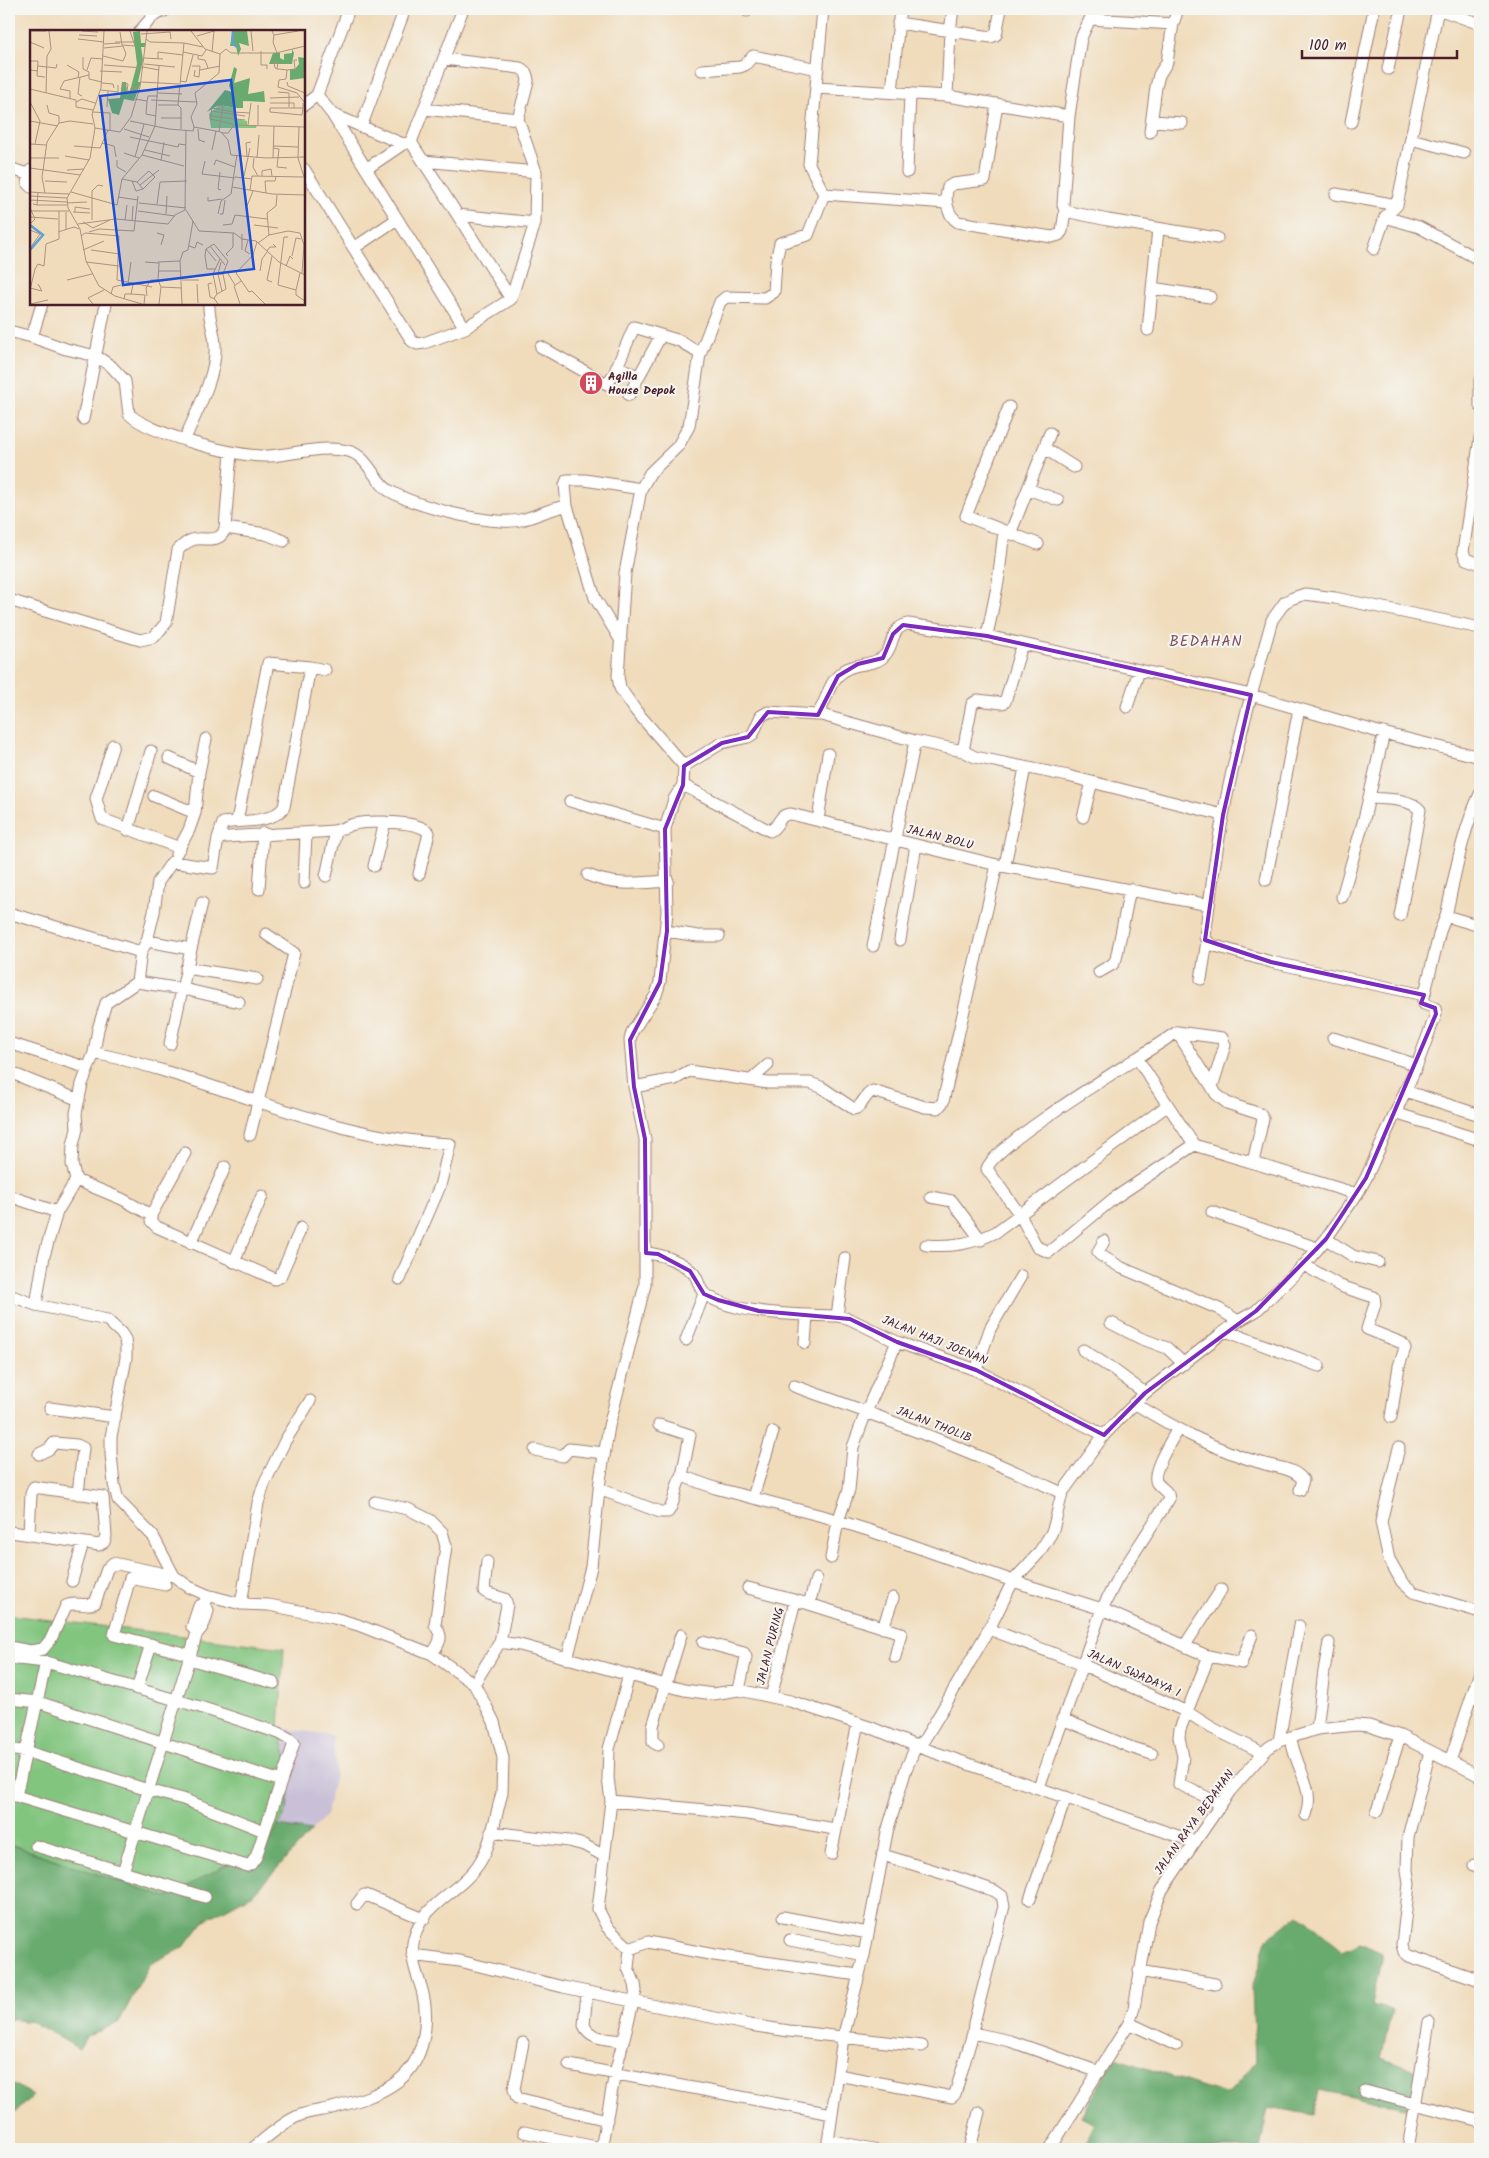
<svg xmlns="http://www.w3.org/2000/svg" width="1489" height="2158" viewBox="0 0 1489 2158" font-family="Kalam,sans-serif">
  <style>
    .industrial { fill: #c9bfd7 }
    .green { fill: #82c57f; stroke: #667255 }
    .forest { fill: #69aa6e; stroke: #5a644c }
    .lines { fill: none; stroke-linecap: round; stroke-linejoin: round }
    .minor-casing { stroke: #9d7e73; stroke-width: 13 }
    .minor { stroke: #fff; stroke-width: 11 }
    .marked { fill: none; stroke: #7b2cbf; stroke-width: 4; stroke-linejoin: round }
    .labels { text-anchor: middle; stroke-width: 4; stroke-linejoin: round; paint-order: stroke }
    .poi-label { font-size: 12px; font-weight: bold; fill: #4a1f2b; stroke: #f6f6f2; text-anchor: start }
    .street-label { font-size: 12px; fill: #4a1f2b; stroke: #f6f6f2 }
    .quarter-label { font-size: 15px; letter-spacing: 1px; fill: #814f60; stroke: #f6f6f2 }
    .inset-river { fill: none; stroke: #5ea1d2; stroke-width: 2.5 }
    .inset-road { fill: none; stroke: #ae9081; stroke-width: 1 }
    .view { fill: #1d4ed8; fill-opacity: 0.15; stroke: #1d4ed8; stroke-width: 2.5 }
    .inset-edge { fill: none; stroke: #4a1f2b; stroke-width: 2.5 }
  </style>
  <rect width="100%" height="100%" fill="#f6f6f2"/>
  <filter id="ink" filterUnits="userSpaceOnUse"><feTurbulence type="fractalNoise" baseFrequency=".02" numOctaves="2"/><feDisplacementMap in="SourceGraphic" scale="10" xChannelSelector="R" yChannelSelector="G"/><feConvolveMatrix kernelMatrix="1 2 1 2 8 2 1 2 1" color-interpolation-filters="sRGB"/></filter>
  <filter id="wash" filterUnits="userSpaceOnUse"><feTurbulence type="fractalNoise" baseFrequency=".0096" numOctaves="4" result="noise"/><feDisplacementMap in="SourceGraphic" scale="20" xChannelSelector="R" yChannelSelector="G"/><feGaussianBlur stdDeviation="1.12" result="paint"/><feColorMatrix in="noise" values="0 0 0 0 0 0 0 0 0 0 0 0 0 0 0 0 0 1.4 0 .05"/><feComposite in="paint" operator="in"/></filter>
  <g filter="url(#wash)">
    <rect width="100%" height="100%" fill="#f0dcbb"/>
    <path class="industrial" d="M279,1728L332,1735L336,1770L326,1815L312,1831L278,1826L287,1810Z"/>
    <path class="green" d="M9,1615L284,1648L279,1728L291,1775L287,1810L265,1851L229,1863L167,1898L9,1844V1730L15,1710L9,1708Z"/>
    <path class="forest" d="M278,1826L312,1831L253,1894L205,1920L184,1947L150,1964L119,2022L86,2037L79,2049L33,2022L9,2019V1844L167,1898L229,1863L265,1851Z
      M1299,1914L1343,1951L1360,1943L1382,1953L1372,2005L1392,2010L1381,2058L1418,2072L1410,2109L1319,2090L1314,2115L1268,2107L1260,2149H1083L1095,2124L1081,2117L1115,2058L1228,2095L1255,2061L1252,1988L1267,1939Z
      M9,2081L33,2096L9,2119Z"/>
  </g>
  <g filter="url(#ink)">
    <g class="lines">
      <g class="minor-casing">
        <path id="minor" d="M1178,9L1173,24L1090,19L1081,38L1069,116L1063,205L1065,211L1108,220L1217,238
          M1438,9L1480,24
          M747,11V9
          M898,23L991,37L996,35L1001,9
          M140,31L153,16L168,9
          M1388,69L1401,9
          M702,70L740,67L745,65L753,56L818,69
          M817,88L947,96L1069,116
          M892,92L900,9
          M317,95L332,114L465,328
          M947,96L950,31L953,9
          M997,104L985,180L953,184L948,187C944,199 947,215 958,222L1052,237L1059,235L1062,231L1065,211
          M304,105L317,95L349,9
          M424,109L518,119
          M332,114L403,144
          M1153,121L1182,123
          M1351,122L1374,9
          M361,127L405,9
          M1150,132L1156,87L1159,75L1167,62L1173,24
          M1411,139L1464,153
          M411,142L511,299
          M424,161L536,172
          M9,168L27,174L31,170
          M304,169L412,341L417,344L424,343L465,328L511,299L535,223L536,172L518,119L528,81C527,74 526,71 520,68L444,59
          M366,169L403,144L411,142L463,9
          M907,172L910,94
          M27,174L28,184L31,187
          M824,194L947,203
          M1336,194L1397,205
          M458,215L535,223
          M1385,217L1419,227L1480,260
          M354,248L397,219
          M1374,249L1385,217L1397,205L1438,9
          M1152,288L1210,297
          M1148,330L1158,229
          M9,331L32,337L66,349L96,356L111,366L125,381L129,414C149,434 239,458 269,456C295,454 322,445 348,451C367,455 374,480 388,490C414,506 490,526 520,520C536,517 550,508 567,506L595,598L621,641
          M32,337L42,304
          M541,347L607,384L614,374L634,327L680,341L700,354
          M617,366L639,377
          M1480,381V406
          M629,395L661,335
          M1009,407L966,516L1038,544
          M83,419L106,304
          M1480,438L1463,552L1466,559L1480,564
          M185,439C196,412 217,375 215,346C215,332 208,318 209,304
          M1044,448L1074,467
          M1028,489L1058,500
          M567,506L565,485L567,480H585L641,489
          M225,528L231,452
          M1010,534L1050,433
          M9,600L140,640L154,637L166,623L178,550C182,546 186,542 192,540C203,536 221,545 225,528L266,534L284,541
          M987,636L998,582L1004,531
          M1127,707L1139,671
          M818,714L915,741L963,751L975,757L1068,776L1223,815
          M113,745L96,799L102,819L180,848
          M963,751L972,704L978,700L1002,703L1005,702L1022,645
          M169,758L199,772
          M684,766L722,743L748,737L753,734L761,716L768,712L817,715C829,699 826,683 845,670C857,662 875,666 884,656C895,646 889,628 908,624L987,636L1251,695L1375,731L1480,757
          M683,785L770,831C780,826 778,814 791,814L997,865L1209,905
          M154,796L195,813
          M1369,798C1384,799 1410,798 1420,810L1400,916
          M570,801L665,829
          M1083,817L1092,782
          M818,820L828,754
          M237,821L268,663L310,667
          M128,830L151,751
          M218,838C256,834 294,834 333,831C340,830 347,826 354,824C369,821 420,820 429,833L419,874
          M176,854L189,830L195,813L199,772L206,739
          M1005,865L1025,768
          M374,866L385,822
          M588,875C615,887 640,883 668,881
          M326,876L336,831
          M1266,880L1299,709
          M304,883L306,833
          M259,889L263,833
          M1342,897L1364,819L1384,733
          M9,913L141,952
          M1446,916C1455,875 1462,832 1480,794
          M667,931L698,936H719
          M900,940L916,845
          M147,941L191,949L170,1044
          M1207,941L1212,945L1271,962L1424,995
          M873,946L915,741
          M191,949L202,903
          M186,968L257,979
          M1099,972L1113,964L1116,959L1130,889
          M1201,979L1207,941L1205,937C1210,896 1215,856 1223,816C1235,750 1254,685 1272,620L1285,602L1293,598L1305,594L1335,598L1480,628
          M137,982L188,990L239,1002
          M1177,1032L1212,1087
          M1333,1038L1417,1065
          M9,1043L88,1068
          M94,1053C214,1077 325,1139 450,1144L440,1186L400,1279
          M1137,1058L1177,1032L1222,1038L1225,1045L1212,1087L1216,1094L1227,1103L1260,1114L1263,1119L1253,1162
          M9,1072L79,1100
          M751,1080L768,1065
          M634,1087L675,1079L689,1071L768,1083H810L821,1087L854,1109C863,1107 864,1094 873,1091L925,1107L938,1108L943,1102L997,865
          M1405,1091L1480,1115
          M1395,1113L1480,1140
          M250,1135L294,953L266,934
          M1194,1145L1113,1199L1049,1252L1037,1247L1020,1215L987,1169C992,1147 1112,1074 1137,1058L1194,1145L1357,1194
          M76,1180L72,1164L73,1145L77,1129L76,1113L82,1084L94,1053L98,1029L106,1003L137,982L141,952L147,941L154,912L158,882L172,862L213,868L218,838L223,823C242,820 272,824 284,807L310,667L325,670
          M9,1196L57,1212
          M931,1197L952,1201L981,1240
          M1212,1212L1317,1248
          M151,1215L185,1153
          M1326,1239L1353,1256L1378,1262
          M1104,1241L1098,1252L1100,1255L1122,1268L1219,1309L1238,1321
          M191,1243L225,1167
          M926,1245C952,1247 972,1244 996,1232L1168,1105
          M646,1253C661,1254 684,1262 694,1274C699,1280 699,1290 705,1294C733,1315 803,1315 837,1316L850,1319L897,1342L976,1370L1104,1435
          M234,1262L262,1196
          M1304,1265L1340,1286L1374,1297L1375,1304L1367,1329L1402,1343L1405,1348L1399,1366L1391,1417
          M9,1295L36,1305L107,1320L121,1333L125,1339L126,1348V1358L111,1437V1454L114,1484L118,1500L153,1536L174,1576L189,1587L207,1595L241,1604L269,1605L334,1618L358,1625L432,1654L474,1684L486,1706L494,1722L503,1758L502,1793C496,1814 491,1847 478,1865C460,1892 422,1904 414,1938C409,1957 417,1973 422,1990C430,2020 425,2061 398,2081C379,2096 351,2103 328,2109C318,2111 307,2112 298,2116C282,2123 266,2138 252,2149
          M36,1305L44,1256L57,1212L76,1180L122,1199L151,1215V1221L157,1227L275,1279L280,1277L301,1228
          M837,1316L845,1258
          M1111,1323L1140,1338L1167,1348L1184,1364
          M1226,1331L1319,1366
          M686,1340L704,1294
          M805,1343L807,1315
          M1083,1350L1111,1368L1145,1393
          M976,1370L990,1329L1021,1276
          M794,1386C885,1418 975,1452 1062,1493
          M1134,1403C1176,1429 1217,1451 1265,1464C1279,1468 1294,1468 1303,1480L1300,1490
          M50,1408L115,1417
          M659,1425L690,1435L682,1476
          M1399,1448L1381,1522L1389,1559L1402,1582L1413,1592L1480,1612
          M535,1450L563,1456L569,1449L604,1453
          M39,1454L49,1449L54,1443L77,1445L83,1448L78,1494
          M599,1489L660,1512H668C676,1502 674,1487 682,1476L715,1488L826,1517L871,1531L1013,1581L1102,1609L1205,1655L1241,1663L1252,1635
          M753,1497L773,1432
          M375,1502L408,1509L430,1520L442,1532L446,1546L435,1625C444,1638 440,1642 432,1654
          M11,1532L99,1545L104,1542L106,1536L103,1497L34,1487L31,1494L29,1533
          M831,1558L838,1521L849,1490L853,1447L866,1412L897,1342
          M487,1562L484,1591L489,1594L505,1599L507,1605L500,1642
          M72,1581L83,1543
          M165,1585L130,1578L114,1635L191,1655
          M748,1588L809,1604L901,1633L895,1657
          M241,1604L258,1503L264,1484L285,1441L310,1401
          M809,1604L816,1579
          M883,1628L893,1598
          M989,1629L1081,1664L1187,1712L1212,1728L1263,1753
          M197,1633L192,1627L199,1606L204,1604
          M703,1642L744,1653L746,1657L739,1690
          M1185,1645L1221,1590
          M9,1647L30,1651L43,1649L51,1639L66,1606C74,1601 85,1607 95,1603L107,1569L113,1563L174,1576
          M1209,1656L1180,1729L1179,1737L1183,1757L1179,1784L1221,1804
          M9,1658L46,1662L200,1707L279,1733L290,1739L294,1743L256,1857L251,1864L247,1866L16,1796
          M189,1659L274,1683
          M567,1659L591,1567L600,1480L609,1426L645,1285V1139L634,1087L630,1040L632,1032L656,995L660,982L667,912L665,829L674,799L683,785L684,766L636,711L620,688L618,676L625,573L641,489L650,473L678,446L689,426L700,354L720,302L726,297L765,298L774,292L776,261L780,243L808,235L824,194L809,164L823,9
          M629,1675L609,1749L608,1778L611,1801L598,1909L607,1927L630,1949
          M474,1684L500,1642L520,1645L684,1690L713,1694L739,1690L790,1701L872,1728L916,1746L1195,1842
          M137,1689L151,1644
          M771,1697L795,1601
          M9,1699L38,1702L281,1781
          M1062,1719L1130,1747L1152,1754
          M1317,1729L1324,1671L1329,1643
          M1290,1737C1292,1744 1294,1753 1297,1760C1304,1780 1313,1794 1306,1815
          M1279,1741L1299,1626
          M658,1745L653,1742V1726L681,1635
          M9,1749L28,1752L148,1790L183,1799L264,1831
          M1430,1751L1408,1837L1407,1870L1409,1884L1402,1945L1404,1952L1409,1956L1480,1980
          M1450,1761L1480,1672
          M1039,1787L1102,1609L1116,1581L1169,1499L1168,1494C1165,1490 1160,1487 1157,1483C1150,1473 1172,1440 1177,1430
          M11,1795L16,1796L46,1662
          M611,1801L747,1814L835,1829
          M1377,1811L1400,1736
          M491,1832L569,1841L584,1845L604,1856
          M36,1846L123,1872
          M831,1854L858,1723
          M883,1855L958,1878L995,1891L1002,1896L1004,1906L974,2023L973,2033
          M1474,1865L1480,1867
          M205,1897L123,1872L197,1633C204,1627 206,1619 208,1610L204,1604L207,1595
          M1030,1899L1066,1797
          M357,1904L364,1895H366L424,1919
          M783,1917L868,1933
          M790,1940L864,1955
          M412,1955L460,1961L563,1987L750,2025L789,2031L922,2046
          M1139,1971L1215,1984
          M587,1992L584,2025C590,2040 609,2039 623,2041
          M1129,2023L1176,2045
          M523,2043L514,2089L517,2098L607,2120
          M569,2065L832,2114
          M838,2075L952,2097L955,2094L973,2033L1010,2041L1099,2072
          M1365,2091L1480,2121
          M524,2132L601,2148
          M828,2140L873,2149
          M601,2149L615,2073L636,1991L635,1984L628,1968L630,1949L648,1942L714,1955L858,1975
          M827,2149L843,2038L864,1955L887,1832L906,1769L916,1746L924,1740L941,1712L989,1629L1013,1581L1038,1554L1051,1534L1054,1526L1062,1493L1104,1435L1145,1393L1238,1321L1256,1311L1304,1265L1326,1239L1357,1194L1366,1178L1417,1065L1436,1014L1435,1008L1424,1004L1423,1001L1440,931L1446,916L1480,926
          M970,2149L979,2112
          M1050,2149L1129,2023L1134,2008L1149,1922L1162,1890L1230,1791L1268,1748L1279,1741L1317,1729L1356,1725L1369,1726L1400,1736L1480,1776
          M1408,2149L1429,2022"/>
      </g>
      <use href="#minor" class="minor"/>
    </g>
  </g>
  <path class="marked" d="M903,625L987,636L1251,695L1223,815L1205,940L1271,962L1424,995L1421,1003L1435,1008L1436,1014L1366,1178L1326,1239L1256,1311L1145,1393L1104,1435L976,1370L897,1342L850,1319L759,1311L718,1300L704,1294L690,1271L658,1254L646,1253L645,1139L634,1087L630,1040L660,982L667,931L665,829L683,785L684,766L722,743L748,737L768,712L818,715L838,676L858,664L883,658L893,634Z"/>
  <defs>
    <g id="building-disc" transform="scale(1.25)"><circle r="9.5" fill="#d1495b" stroke="#f6f6f2"/><path d="M-4-6H4V6H1V3H-1V6H-4ZM-2.5-4.3h1.7v1.8h-1.7ZM.8-4.3h1.7v1.8H.8ZM-2.5-1h1.7V.8h-1.7ZM.8-1h1.7V.8H.8Z" fill="#fff"/></g>
  </defs>
  <g fill-rule="evenodd">
    <use href="#building-disc" x="591" y="383"/>
  </g>
  <g class="labels">
    <g class="poi-label">
      <text x="608" y="380">Aqilla<tspan x="608" dy="14">House Depok</tspan></text>
    </g>
    <g class="street-label">
      <text transform="translate(940 837) rotate(14)" y="4">JALAN BOLU</text>
      <text transform="translate(935 1340) rotate(22)" y="4">JALAN HAJI JOENAN</text>
      <text transform="translate(934 1424) rotate(21)" y="4">JALAN THOLIB</text>
      <text transform="translate(770 1646) rotate(-76)" y="4">JALAN PURING</text>
      <text transform="translate(1134 1673) rotate(24)" y="4">JALAN SWADAYA 1</text>
      <text transform="translate(1194 1822) rotate(-54)" y="4">JALAN RAYA BEDAHAN</text>
    </g>
    <g class="quarter-label">
      <text x="1206" y="646">BEDAHAN</text>
    </g>
  </g>
  <g transform="translate(30 30)">
    <rect width="275" height="275" fill="#f0dcbb"/>
    <path d="M189,75L206,78L205,89L217,91V95H227L226,98H181L179,84Z" fill="#82c57f"/>
    <path d="M110,1L111,13H115V17H111L113,30L108,52H111L104,71L94,69L89,85L82,83L78,69L90,68L92,52H96L97,61H100L107,34L103,2ZM203,1H217L219,16L209,13L211,19L208,26L206,16H200ZM262,19L264,23L262,34H239L243,23H250V28L254,30V24L262,23ZM268,27L275,28V48L260,50V39H265L269,34ZM204,37L207,39L204,53L220,48L218,64L234,61L235,72L213,71V78H207L189,75L177,82L195,60L202,62L199,56Z" fill="#69aa6e"/>
    <path class="inset-river" d="M203,1L202,13L207,17M0,195L13,205L0,220"/>
    <path class="inset-road" d="M0,1H16M52,1L68,2M161,1L175,19L190,24L196,19L201,23H246L275,16M221,1L223,21M242,1L244,5L268,1M90,2L92,15L105,16L100,1M111,4L140,2L141,9M49,5L67,6M244,5L243,12L247,23M167,6L184,1M48,9L74,12M116,9L120,12L154,13L148,75H128M0,12L14,18M85,12H105M154,13L173,17M74,14L90,13M231,21V35H237V39M153,22L172,26L176,20M182,22L184,1M73,26L93,31L96,24L93,16L74,18M168,26V29L175,30L178,38M53,27V39L59,42V49L72,52M114,28L133,29M0,29V40L8,41M128,29V22L153,25M267,30H264L265,39L257,40L256,49L249,50L248,57L267,63L275,73M1,31H8L7,46L15,47M114,34L145,37M37,35L49,42L48,47M74,35L113,38M8,36L26,38L27,34M162,36H170L169,47L164,46L165,40M113,37L129,40M247,39L248,32H244L245,38L247,39H249L257,40M57,40L61,28L73,29M170,40L190,36M70,41L92,42M0,46V72L10,91L5,114M50,47L48,64L52,66M150,51L156,52L163,25M111,52L149,54M257,52L258,56L275,63M72,53L83,54L84,58M0,59L46,70V77L63,80M91,59L95,53L98,54L97,61H100L102,56L109,61M71,60L88,62V55M248,62L259,63V77M16,63L17,26L21,19L19,1M128,63L152,64M240,68L269,67M40,69V61L30,59L34,51L59,45M105,69L117,71L118,66H128M121,70L167,72M117,71L116,84L126,86M46,72L52,69L65,73M240,73H264V78M17,75L19,83L29,86V93L17,112L12,147L15,163L39,164M148,75L151,78V99M186,75L193,76L189,101M77,77L78,61M181,81L215,86M62,82L80,83V101M240,82V78H273V73M240,82L272,85L273,78M180,86L215,90M203,87V82L220,83M131,88H151M0,91L28,96M100,91L139,99L163,101L164,97M29,93L40,91L63,94M203,94L180,89L182,78L203,82M218,95L221,73M228,95V75M164,97L191,102L198,110L201,125L236,128L275,127M164,97L161,87L167,74L165,63L189,43L190,24M269,97L268,128L275,150M65,98L62,84L71,58L74,1M94,99L119,107M168,99L169,110L175,112M192,103H198L204,95L275,97M100,107L148,117L149,114L156,115M72,113L84,116L86,127M0,114L16,115M44,116L70,118L78,100M243,116L268,117M243,118L249,119L247,137L257,138M115,120L140,126M182,120L186,101M94,123L109,128M112,125L154,136M35,126L59,130M105,127L114,94M217,127L216,113L221,112M0,128H29M224,128L223,137L228,146M227,128L229,105M243,128L244,96M87,130V137L96,142M131,131L134,112M175,131L172,144L205,148M184,135L186,130L205,137L207,125M0,138L50,145M37,140L54,139M190,142L188,159L191,160M214,146L220,118M232,146V141L241,139L242,146M205,147L222,149M92,149L107,152L113,159L125,147L119,141L107,152M15,151L37,152M102,151L106,161L113,159M110,155L129,140M202,157L242,164L275,165M220,160L222,146L273,147M0,162L15,163M41,162L87,175L92,149L112,125L125,96L129,36M236,163L235,151H245L246,147M0,166L37,168M88,167L108,170M178,167V171L192,169M0,170L37,172M37,173L57,172M109,173L156,178M3,174L7,175L8,163M127,174L130,152L157,151M7,175H37M217,176L223,161M0,178L5,189L0,194M156,180L169,201L204,203L212,209L226,211L249,232L275,245M0,181H40M108,181L145,186M36,182V200M43,182L60,183M45,182V177L60,179M136,184L137,166M188,184L191,171L201,164L205,137M190,184H193L195,170M0,187L28,189M62,190V161L68,155L73,156M95,190L97,175M102,191L103,176M53,192L63,198L80,190M48,194L86,189L138,194L145,185L155,180L156,100M193,195L202,194L205,185L237,189M224,195L248,198M0,200L10,204L0,218M28,202L44,197L49,199M59,202L69,199L104,201L108,166M127,203L134,205L131,215M239,205L237,183L246,176L247,165M51,206L55,203L89,206L87,250L122,257M258,207H254L248,255L266,260V265L275,271M218,210L215,221L220,224M227,212L223,225L206,243L219,262L222,261L235,274M228,213L239,205L258,201L270,203L274,215L272,243M159,216L165,218L167,212L173,215M180,216L195,235M176,219L186,231M53,220L74,211M61,220L90,224M212,220V204M237,221L240,217H246L243,214M198,226L196,224L203,217V203M242,226L237,250L242,252M262,226L266,208L271,209M56,232L89,236M115,232L129,233L128,250H121L116,258L117,266M128,232L150,231M191,232L188,244L192,261M256,236L260,226L263,229M129,241H151M230,241L232,229L237,222M193,243L197,242L205,255M183,244H193L198,231L184,214L176,219L175,226L177,239H185M37,250L62,244M128,250L131,257L129,274M152,250H169M182,253L178,254L180,267L185,269M98,254L101,232M167,254L168,273M131,257L152,258M0,258L12,261L8,254M0,260L5,239L8,234L14,236L16,214L29,209V181M266,260L270,243M81,264L83,257L91,255M101,264L115,265L114,274M187,264L196,259L193,244M94,269L95,264H101L103,255M0,274L18,270M63,274L58,268L74,260M112,274L85,266L69,256L56,231L50,199L38,178L37,168L60,128L65,98L90,102L101,87L110,57L117,1M152,274L150,231L153,222L158,220L163,191M188,274L184,268L187,264L183,244L190,229M210,274L204,256L211,251"/>
    <path class="view" d="M201,50L224,239L93,255L70,66Z"/>
    <rect width="275" height="275" class="inset-edge"/>
  </g>
  <rect width="1489" height="2158" fill="none" stroke="#f6f6f2" stroke-width="30"/>
  <path d="M1302 50v8h155v-8" fill="none" stroke="#4a1f2b" stroke-width="2.5"/>
  <text x="1309" y="50" font-size="15" fill="#4a1f2b" stroke="#f6f6f2" stroke-width="4" paint-order="stroke">100 m</text>
</svg>
